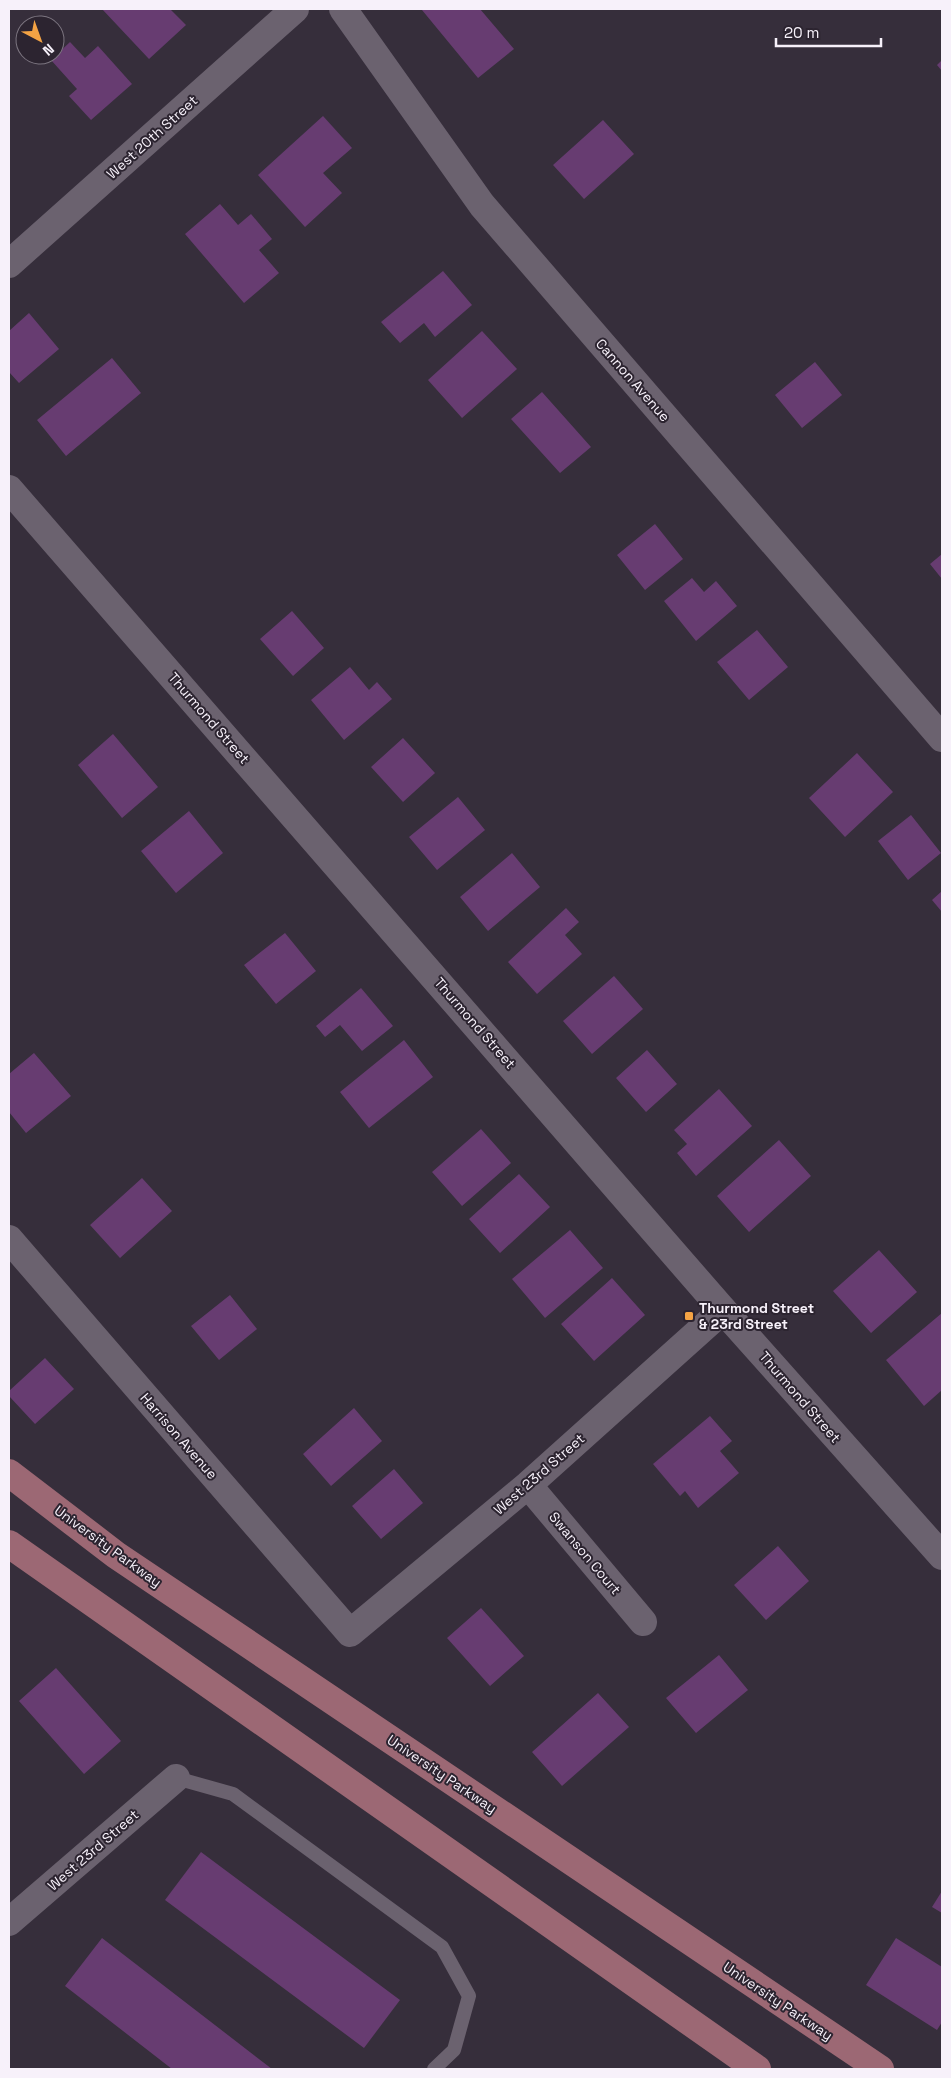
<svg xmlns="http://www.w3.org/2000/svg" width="951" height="2078" viewBox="0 0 951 2078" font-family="'Space Grotesk',sans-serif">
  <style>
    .building { fill: #673c71 }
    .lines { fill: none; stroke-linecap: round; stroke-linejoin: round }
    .lane { stroke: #6b626f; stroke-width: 14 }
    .street { stroke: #6b626f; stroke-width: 28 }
    .secondary { stroke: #6b626f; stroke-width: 28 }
    .primary { stroke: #9c6874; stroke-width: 28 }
    .poi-dot { fill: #f4a344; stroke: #2c2430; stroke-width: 2 }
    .labels { text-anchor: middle; stroke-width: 4; stroke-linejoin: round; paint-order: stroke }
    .street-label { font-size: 14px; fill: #f7f1fa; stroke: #2c2430 }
    .poi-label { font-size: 14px; font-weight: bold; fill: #f7f1fa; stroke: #2c2430; text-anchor: start }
  </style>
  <rect width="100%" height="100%" fill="#362e3b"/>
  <path class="building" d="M102,9H170L186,25L149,59Z
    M423,9H480L514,49L478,78L422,10Z
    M70,42L85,58L98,46L132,84L91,120L69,96L77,89L51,60Z
    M942,60V71L937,65Z
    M323,116L352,148L323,173L342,193L305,227L258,175Z
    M603,120L634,154L584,199L553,165Z
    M220,204L238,225L251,214L272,239L259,250L279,273L244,303L185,234Z
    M443,271L472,305L435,337L424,323L400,343L381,322Z
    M29,313L59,349L19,383L9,372V331Z
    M482,331L517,369L462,418L428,380Z
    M112,358L141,393L66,456L37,420Z
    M815,362L842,395L802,428L775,395Z
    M542,392L591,447L560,473L511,419Z
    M655,524L683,559L645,590L617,555Z
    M942,554V579L930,564Z
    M692,578L704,592L716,581L737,606L696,641L664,601Z
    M292,611L324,648L293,676L260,639Z
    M757,630L788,667L749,700L717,662Z
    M350,667L369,690L377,682L392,699L344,740L311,700Z
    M113,734L158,787L122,818L78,765Z
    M403,738L435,773L403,802L371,767Z
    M857,753L893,792L845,837L809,798Z
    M458,797L485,830L437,870L409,837Z
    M189,811L223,853L176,893L141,851Z
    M911,815L941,853L908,880L878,841Z
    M512,853L540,887L488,931L460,897Z
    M942,891V912L932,900Z
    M566,908L579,922L565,935L582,954L537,994L508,962Z
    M285,933L316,971L276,1004L244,965Z
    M614,976L643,1009L592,1054L563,1021Z
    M361,988L393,1026L362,1051L340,1025L325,1037L316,1026Z
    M404,1040L433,1077L369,1128L340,1092Z
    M647,1050L677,1084L646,1112L616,1078Z
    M34,1053L71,1096L26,1133L9,1112V1074Z
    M719,1089L752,1126L696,1176L677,1153L687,1144L674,1130Z
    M481,1129L511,1163L462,1206L432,1172Z
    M779,1140L811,1176L749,1232L717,1196Z
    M519,1174L550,1207L500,1253L469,1219Z
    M142,1178L172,1211L120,1258L90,1225Z
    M570,1230L603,1268L545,1318L512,1279Z
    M879,1250L917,1292L871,1333L833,1291Z
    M612,1278L645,1315L594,1361L561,1324Z
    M230,1295L257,1329L219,1360L191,1326Z
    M942,1313V1390L924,1406L886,1360Z
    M45,1358L74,1389L35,1424L9,1396V1391Z
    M354,1408L382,1441L331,1486L303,1454Z
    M710,1416L732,1441L720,1451L739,1473L698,1508L685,1491L680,1496L653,1464Z
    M394,1469L423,1503L381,1539L352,1506Z
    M778,1546L809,1581L766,1620L734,1585Z
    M481,1608L524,1656L490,1686L447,1638Z
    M719,1655L748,1690L696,1733L666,1698Z
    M56,1668L121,1741L84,1774L19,1701Z
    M598,1693L629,1727L562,1786L532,1752Z
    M201,1852L400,2000L364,2048L165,1900Z
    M942,1891V1913L932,1907Z
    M102,1938L272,2069H172L65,1986Z
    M896,1938L942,1967V2022L937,2030L866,1985Z"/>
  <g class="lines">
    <path class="lane" d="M176,1778L233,1794L442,1947L469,1996L454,2050L434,2069"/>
    <path class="street" d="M343,9L482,205L942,738
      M9,264L295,9
      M9,1239L350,1633L528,1485L723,1310
      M528,1485L643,1622
      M9,1922L176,1778"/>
    <path class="secondary" d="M9,489L723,1310L942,1556"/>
    <path class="primary" d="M9,1473L116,1555L880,2069
      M9,1544L757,2069"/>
  </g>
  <rect class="poi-dot" x="684" y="1311" width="10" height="10" rx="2.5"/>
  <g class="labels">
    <g class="street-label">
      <text transform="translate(152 137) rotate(-42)" y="5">West 20th Street</text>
      <text transform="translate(633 380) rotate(49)" y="5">Cannon Avenue</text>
      <text transform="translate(209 718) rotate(49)" y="5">Thurmond Street</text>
      <text transform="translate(475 1023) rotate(49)" y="5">Thurmond Street</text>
      <text transform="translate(800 1397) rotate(49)" y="5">Thurmond Street</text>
      <text transform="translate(179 1436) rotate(49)" y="5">Harrison Avenue</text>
      <text transform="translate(539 1474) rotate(-41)" y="5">West 23rd Street</text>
      <text transform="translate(108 1546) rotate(36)" y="5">University Parkway</text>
      <text transform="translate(585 1553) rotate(50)" y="5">Swanson Court</text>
      <text transform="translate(442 1774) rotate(34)" y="5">University Parkway</text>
      <text transform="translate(93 1850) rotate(-41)" y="5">West 23rd Street</text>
      <text transform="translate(778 2001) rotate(34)" y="5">University Parkway</text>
    </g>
    <g class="poi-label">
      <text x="699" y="1313">Thurmond Street<tspan x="699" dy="16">&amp; 23rd Street</tspan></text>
    </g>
  </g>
  <rect width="951" height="2078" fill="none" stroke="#f7f1fa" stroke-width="20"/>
  <g transform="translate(40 40) rotate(139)"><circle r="24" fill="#2c2430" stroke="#7d7681"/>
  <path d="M0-4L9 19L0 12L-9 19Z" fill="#f4a344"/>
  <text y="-8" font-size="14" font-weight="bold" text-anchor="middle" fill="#f7f1fa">N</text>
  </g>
  <path d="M776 38v8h105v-8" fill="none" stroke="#f7f1fa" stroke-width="2.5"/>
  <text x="784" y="38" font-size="15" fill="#f7f1fa" stroke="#2c2430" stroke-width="4" paint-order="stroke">20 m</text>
</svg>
